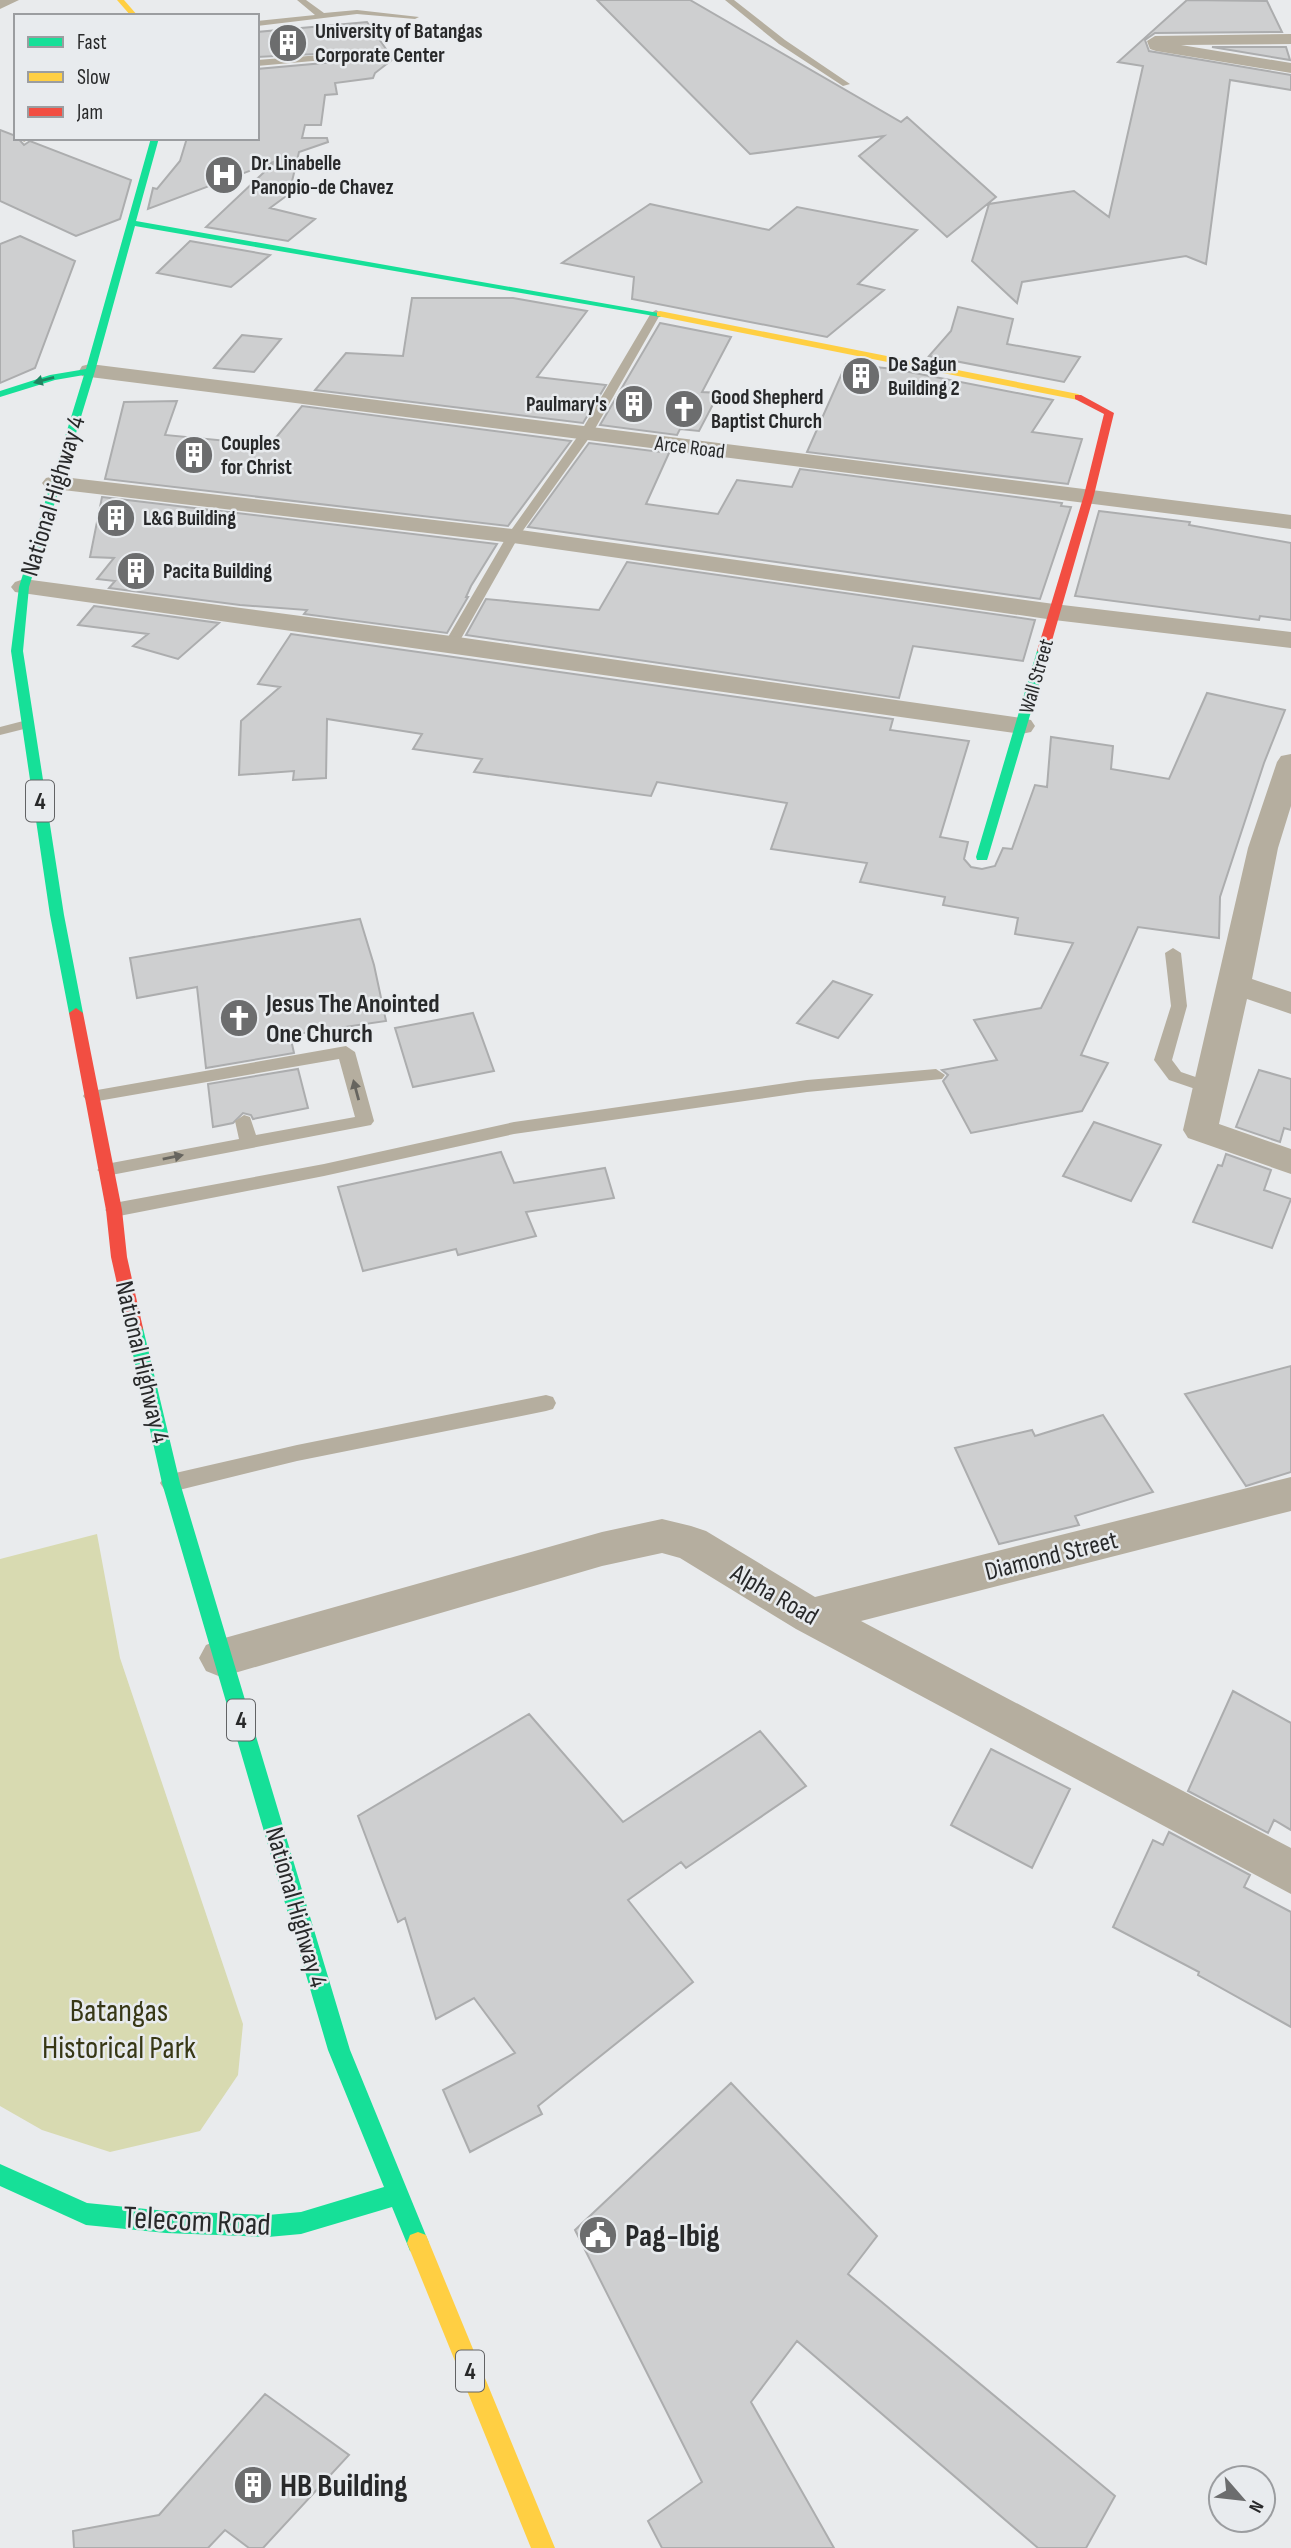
<svg xmlns="http://www.w3.org/2000/svg" width="1291" height="2548" viewBox="0 0 1291 2548" font-family="'Sofia Sans Condensed',sans-serif">
  <style>
    .green { fill: #d8dab1 }
    .building { fill: #cecfd0; stroke: #acadae; stroke-width: 2 }
    .lines { fill: none; stroke-linecap: round; stroke-linejoin: round }
    .lane { fill: #b5ae9f; fill-rule: evenodd }
    .street { fill: #b5ae9f; fill-rule: evenodd }
    .fast { fill: #16e098; fill-rule: evenodd }
    .slow { fill: #ffcf43; fill-rule: evenodd }
    .jam { fill: #f24e42; fill-rule: evenodd }
    .oneway { fill: #1f8461 }
    .oneway2 { fill: #67655f }
    .labels { text-anchor: middle; stroke-width: 5; stroke-linejoin: round; paint-order: stroke }
    .far-poi-label { font-size: 21px; font-weight: bold; fill: #28292a; stroke: #e8ebee; text-anchor: start }
    .far-street-label { font-size: 21px; fill: #28292a; stroke: #e8ebee }
    .shield { fill: #e8ebee; stroke: #626365; stroke-width: 2 }
    .shield-label { font-size: 24px; font-weight: bold; fill: #28292a }
    .street-label { font-size: 26px; fill: #28292a; stroke: #e8ebee }
    .poi-label { font-size: 26px; font-weight: bold; fill: #28292a; stroke: #e8ebee; text-anchor: start }
    .near-park-label { font-size: 32px; fill: #373715; stroke: #e8ebee }
    .near-street-label { font-size: 32px; fill: #28292a; stroke: #e8ebee }
    .near-poi-label { font-size: 32px; font-weight: bold; fill: #28292a; stroke: #e8ebee; text-anchor: start }
  </style>
  <rect width="100%" height="100%" fill="#e9ebed"/>
  <path class="green" d="M97,1534L120,1658L243,2024L238,2075L200,2131L110,2152L42,2130L0,2106V1559Z"/>
  <path class="building" d="M597,0H690L901,122L907,117L996,197L947,237L859,156L884,136L750,154Z
    M1187,0L1267,1L1282,32L1155,33L1145,40L1149,51L1291,75V90L1230,80L1206,264L1186,256L1022,282L1017,303L972,261L989,204L1074,191L1109,217L1143,66L1118,62Z
    M367,22L393,59L375,73L373,78L335,83L337,94L325,95L321,125H305L302,138H327L328,142L299,152L289,194L270,208L315,219L288,241L206,227L276,161L148,209L153,188L157,189L180,161L187,138H257V69L369,59L375,51L257,57V32Z
    M1212,47H1286L1290,60Z
    M0,130L16,136L24,145L30,141L131,180L120,219L76,236L0,201Z
    M650,204L769,230L797,207L917,230L858,284L884,290L827,337L632,299L634,277L562,263Z
    M20,236L75,261L35,368L0,383V244Z
    M190,241L270,255L231,287L157,273Z
    M412,298H513L587,311L537,377L606,385L583,423L315,390L346,353L403,356Z
    M958,307L1013,319L1007,344L1080,357L1064,382L929,356L951,331Z
    M660,323L731,337L702,392L719,393L699,431L680,429L677,435L600,425Z
    M242,335L281,339L254,372L214,368Z
    M846,364L894,369L1053,400L1032,432L1082,439L1068,484L807,452Z
    M177,401L165,435L270,445L302,406L571,441L508,526L105,479L124,402Z
    M589,443L669,453L646,504L718,514L737,480L792,487L800,469L1062,503L1061,506L1071,507L1040,599L528,527Z
    M102,497L497,544L471,586L466,597H468L447,633L304,614L307,610L240,605L109,588L115,581L97,579L114,558L90,557Z
    M1099,511L1190,522L1189,525L1291,543V620L1260,616L1259,620L1075,596Z
    M627,562L1035,620L1023,661L913,646L899,698L466,635L486,599L599,610Z
    M94,606L219,623L178,659L133,646L148,634L78,625Z
    M291,634L893,719L890,730L969,741L940,837L968,842L964,859L971,867L982,869L995,866L1003,848L1012,849L1035,785L1047,787L1051,737L1113,746L1111,769L1169,779L1207,693L1285,710L1264,763L1220,897L1219,938L1138,927L1081,1055L1108,1063L1082,1111L971,1133L943,1081L948,1075L942,1070L997,1060L974,1020L1041,1008L1073,943L1015,934L1018,918L943,905L945,897L860,882L867,863L771,849L787,803L657,782L651,796L474,772L482,759L413,749L422,734L327,719L326,778L293,780L294,771L239,775L241,721L280,687L258,684Z
    M360,919L374,965L386,1021L290,1035L294,1053L206,1068L197,987L137,998L130,958Z
    M833,981L872,995L838,1038L797,1023Z
    M473,1013L494,1071L413,1087L395,1028Z
    M298,1069L308,1108L253,1119L251,1115L243,1113L233,1123L213,1127L208,1084Z
    M1259,1070L1291,1079V1130L1284,1128L1280,1142L1236,1127Z
    M1094,1122L1161,1145L1131,1201L1063,1176Z
    M501,1152L514,1183L605,1168L614,1198L526,1212L536,1236L458,1255L456,1249L363,1271L338,1187Z
    M1226,1154L1271,1170L1264,1190L1291,1199L1272,1248L1193,1222L1218,1165L1222,1166Z
    M1291,1366V1472L1246,1486L1185,1394Z
    M1103,1415L1153,1492L1075,1516L1079,1525L999,1544L955,1448L1032,1430L1035,1436Z
    M1233,1691L1291,1723V1830L1274,1820L1268,1833L1188,1791Z
    M529,1714L623,1822L760,1731L806,1786L686,1868L681,1862L628,1900L693,1982L538,2106L542,2114L470,2152L443,2090L515,2053L474,1998L436,2019L405,1918L398,1922L358,1816Z
    M991,1749L1070,1789L1032,1868L951,1825Z
    M1169,1832L1250,1875L1244,1887L1291,1912V2027L1198,1975L1199,1972L1113,1927L1153,1840L1163,1845Z
    M731,2083L877,2236L848,2274L1115,2496L1086,2548H1038L797,2341L751,2402L834,2548H662L648,2521L702,2482L575,2230Z
    M265,2394L349,2455L263,2548H249L225,2530L208,2548H74L73,2531L159,2515Z"/>
  <g class="lines">
    <path class="lane" d="M297,0H306L324,13L357,10L419,17L415,19L357,14L257,26V21L315,15Z
      M725,0H734L785,40L850,84L843,86L779,44Z
      M372,51L369,56L257,66V60Z
      M20,138H31L24,142Z
      M656,310L661,313L592,434L519,536L458,644L446,647L444,644L507,536L580,433L651,313Z
      M27,720L32,721V727L0,735V727Z
      M1173,948L1181,953L1187,1006L1172,1060L1181,1072L1216,1084L1219,1088L1210,1094L1169,1080L1154,1060L1171,1006L1165,953Z
      M346,1046L355,1052L374,1121L371,1125L106,1176L97,1170L106,1164L239,1139L235,1121L244,1115L250,1117L256,1135L355,1117L339,1059L92,1102L86,1100L83,1096L86,1092Z
      M936,1069L945,1075L942,1079L807,1092L514,1134L324,1176L114,1217L105,1210L114,1203L324,1164L514,1122L807,1080Z
      M546,1395L553,1397L556,1403L553,1409L546,1411L297,1461L171,1492L164,1489L160,1483L164,1477L171,1474L297,1445Z"/>
    <path class="street" d="M0,0H19L0,9Z
      M1291,34V44L1181,45L1291,63V73L1156,51L1150,49L1147,41L1155,36Z
      M90,364L1291,515V529L82,376L79,371L82,366Z
      M54,476L513,529L1054,604L1291,632V648L1054,620L513,543L46,488L42,483L46,478Z
      M24,579L451,636L1021,718L1031,720L1035,726L1031,732L1021,734L15,592L11,587L15,582Z
      M1291,754V806L1278,848L1252,979L1291,992V1014L1247,999L1219,1124L1291,1149V1174L1188,1138L1183,1130L1248,848L1277,762L1281,756Z
      M1291,1477V1511L861,1621L1291,1848V1894L796,1629L680,1558L662,1553L602,1566L221,1677L206,1671L199,1658L206,1645L221,1639L602,1532L662,1519L691,1526L706,1531L815,1597Z"/>
    <path class="fast" d="M151,138H159L136,221L664,314L660,317L135,226L95,371L29,587L23,651L64,915L83,1013L76,1018L69,1013L50,915L11,651L19,587L84,375L55,380L0,397V391L50,375L86,369Z
      M1043,648L1049,651L988,857L987,860H977L976,857L1037,651Z
      M135,1322L141,1324L143,1328L180,1483L350,2050L429,2243L426,2251L418,2254L410,2251L392,2207L301,2234L268,2237L166,2233L86,2225L0,2186V2164L87,2203L166,2211L268,2215L301,2212L384,2187L328,2050L162,1483L127,1328L129,1324Z"/>
    <path class="slow" d="M117,0H124L138,16H131Z
      M660,311L1078,394L1083,397L1078,400L657,316V312Z
      M418,2232L426,2235L555,2548H531L407,2243L410,2235Z"/>
    <path class="jam" d="M1075,395H1081L1114,413L1094,495L1049,651L1043,654L1037,651L1084,495L1104,414L1075,399Z
      M76,1008L83,1013L122,1210L127,1257L143,1328L141,1332H129L127,1328L111,1257L106,1210L69,1013Z"/>
  </g>
  <defs><path id="oneway-solid" d="M-6-.8H1V-3.2L6.5 0L1 3.2V.8H-6Z" transform="scale(1.75)"/></defs>
  <use class="oneway" href="#oneway-solid" transform="translate(44 380) rotate(165)"/>
  <g class="oneway2">
    <use href="#oneway-solid" transform="translate(356 1090) rotate(-105)"/>
    <use href="#oneway-solid" transform="translate(173 1157) rotate(-11)"/>
  </g>
  <defs>
    <g id="building-disc" transform="scale(2.0125)"><circle r="9.5" fill="#6c6d6e" stroke="#e8ebee"/><path d="M-4-6H4V6H1V3H-1V6H-4ZM-2.5-4.3h1.7v1.8h-1.7ZM.8-4.3h1.7v1.8H.8ZM-2.5-1h1.7V.8h-1.7ZM.8-1h1.7V.8H.8Z" fill="#fff"/></g>
    <g id="hospital-disc" transform="scale(2.0125)"><circle r="9.5" fill="#6c6d6e" stroke="#e8ebee"/><path d="M-5-5h3v3.5h4V-5h3V5h-3V1.5h-4V5h-3Z" fill="#fff"/></g>
    <g id="church-disc" transform="scale(2.0125)"><circle r="9.5" fill="#6c6d6e" stroke="#e8ebee"/><path d="M-1.2-6h2.4v3.5h3.3v2.4h-3.3V6h-2.4V-.1h-3.3v-2.4h3.3Z" fill="#fff"/></g>
    <g id="civic-disc" transform="scale(2.0125)"><circle r="9.5" fill="#6c6d6e" stroke="#e8ebee"/><path d="M-.6-6.5H3V-4.5H.6V-3L4-1V1h2V6H-6V1h2V-1L-.6-3ZM-1.2 2.5V6h2.4V2.5Z" fill="#fff"/></g>
  </defs>
  <g fill-rule="evenodd">
    <use href="#building-disc" x="288" y="43"/>
    <use href="#hospital-disc" x="224" y="175"/>
    <use href="#building-disc" x="861" y="376"/>
    <use href="#building-disc" x="634" y="404"/>
    <use href="#church-disc" x="684" y="409"/>
    <use href="#building-disc" x="194" y="455"/>
    <use href="#building-disc" x="116" y="518"/>
    <use href="#building-disc" x="136" y="571"/>
    <use href="#church-disc" x="239" y="1018"/>
    <use href="#civic-disc" x="598" y="2235"/>
    <use href="#building-disc" x="253" y="2485"/>
  </g>
  <g class="labels">
    <g class="far-poi-label">
      <text x="315" y="38">University of Batangas<tspan x="315" dy="24">Corporate Center</tspan></text>
      <text x="251" y="170">Dr. Linabelle<tspan x="251" dy="24">Panopio-de Chavez</tspan></text>
      <text x="888" y="371">De Sagun<tspan x="888" dy="24">Building 2</tspan></text>
      <text x="711" y="404">Good Shepherd<tspan x="711" dy="24">Baptist Church</tspan></text>
      <text x="607" y="411" text-anchor="end">Paulmary's</text>
      <text x="221" y="450">Couples<tspan x="221" dy="24">for Christ</tspan></text>
      <text x="143" y="525">L&amp;G Building</text>
      <text x="163" y="578">Pacita Building</text>
    </g>
    <g class="far-street-label">
      <text transform="translate(690 447) rotate(7)" y="7">Arce Road</text>
      <text transform="translate(1036 676) rotate(-74)" y="7">Wall Street</text>
    </g>
    <g class="shield">
      <rect x="26" y="780.5" width="28" height="41" rx="5"/>
      <rect x="227" y="1699.5" width="28" height="41" rx="5"/>
      <rect x="456" y="2350.5" width="28" height="41" rx="5"/>
    </g>
    <g class="shield-label">
      <text x="40" y="809">4</text>
      <text x="241" y="1728">4</text>
      <text x="470" y="2379">4</text>
    </g>
    <g class="street-label">
      <text transform="translate(52 496) rotate(-73)" y="9">National Highway 4</text>
      <text transform="translate(143 1362) rotate(77)" y="9">National Highway 4</text>
      <text transform="translate(1051 1555) rotate(-14)" y="9">Diamond Street</text>
      <text transform="translate(775 1594) rotate(30)" y="9">Alpha Road</text>
      <text transform="translate(297 1907) rotate(74)" y="9">National Highway 4</text>
    </g>
    <g class="poi-label">
      <text x="266" y="1012">Jesus The Anointed<tspan x="266" dy="30">One Church</tspan></text>
    </g>
    <g class="near-park-label">
      <text x="119" y="2021">Batangas<tspan x="119" dy="37">Historical Park</tspan></text>
    </g>
    <g class="near-street-label">
      <text transform="translate(197 2220) rotate(3)" y="11">Telecom Road</text>
    </g>
    <g class="near-poi-label">
      <text x="625" y="2246">Pag-Ibig</text>
      <text x="280" y="2496">HB Building</text>
    </g>
  </g>
  <rect x="14" y="14" width="245" height="126" fill="#e8ebee" stroke="#9b9da0" stroke-width="2"/>
  <rect x="28" y="37" width="35" height="10" fill="#16e098" stroke="#9b9da0" stroke-width="2"/>
  <text x="77" y="49" font-size="21" fill="#28292a">Fast</text>
  <rect x="28" y="72" width="35" height="10" fill="#ffcf43" stroke="#9b9da0" stroke-width="2"/>
  <text x="77" y="84" font-size="21" fill="#28292a">Slow</text>
  <rect x="28" y="107" width="35" height="10" fill="#f24e42" stroke="#9b9da0" stroke-width="2"/>
  <text x="77" y="119" font-size="21" fill="#28292a">Jam</text>
  <g transform="translate(1242 2499) rotate(118)"><circle r="33" fill="#e8ebee" stroke="#9b9da0" stroke-width="2"/>
  <path d="M0-5L12 26L0 18L-12 26Z" fill="#6c6d6e"/>
  <text y="-10" font-size="19" font-weight="bold" text-anchor="middle" fill="#28292a">N</text>
  </g>
</svg>
